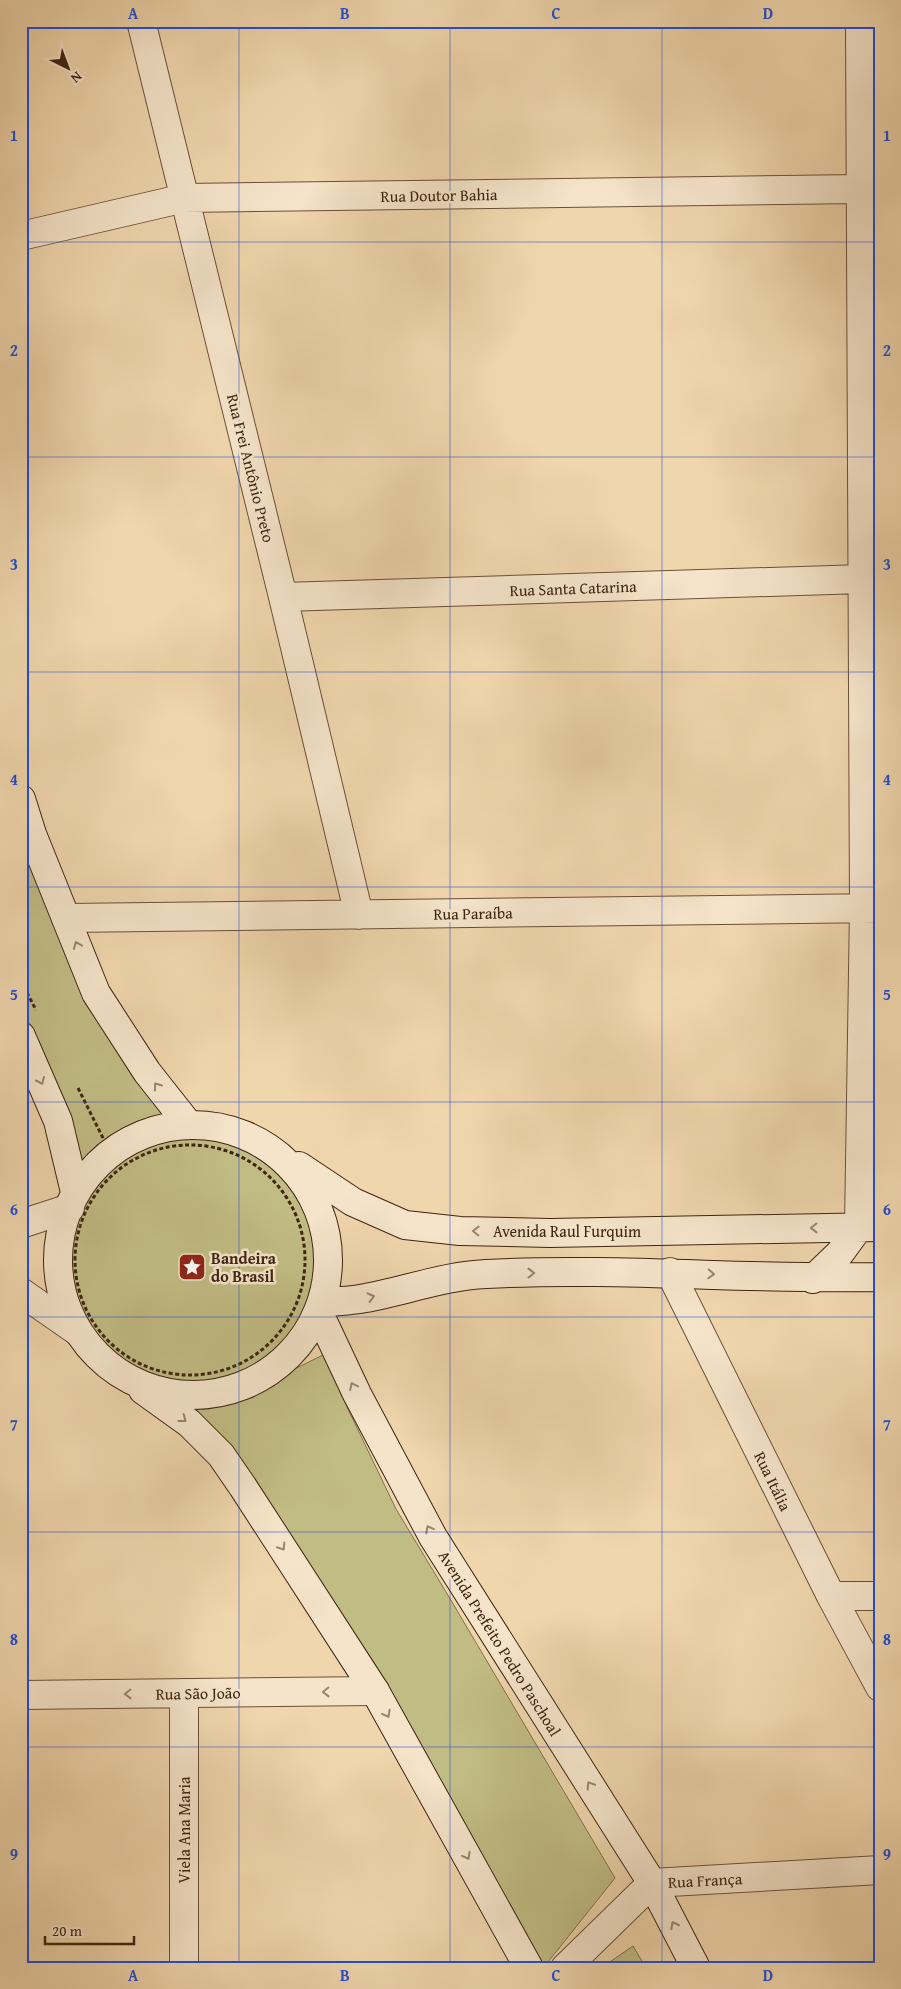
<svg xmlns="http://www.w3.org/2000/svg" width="901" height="1989" viewBox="0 0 901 1989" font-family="'Gentium Book Plus',serif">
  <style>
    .green { fill: #c1bc84; stroke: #80704a }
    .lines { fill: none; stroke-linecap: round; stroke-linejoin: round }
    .minor-casing { stroke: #6a5038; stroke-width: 30 }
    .tertiary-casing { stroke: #6a5038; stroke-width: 30 }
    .secondary-casing { stroke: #3e2411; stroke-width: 30 }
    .path { stroke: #3e2411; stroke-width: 3; stroke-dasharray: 4 2.5; stroke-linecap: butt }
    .minor { stroke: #f5e4ca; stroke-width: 28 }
    .tertiary { stroke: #f5e4ca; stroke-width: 28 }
    .secondary { stroke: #f5e4ca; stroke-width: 28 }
    .oneway { stroke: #9a846e }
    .grid { fill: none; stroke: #1d4ed8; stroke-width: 1; stroke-opacity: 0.55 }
    .labels { text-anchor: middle; stroke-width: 5; stroke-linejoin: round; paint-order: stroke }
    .street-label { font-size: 16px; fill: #3e2411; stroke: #f5e4ca }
    .poi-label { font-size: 16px; font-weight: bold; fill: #3e2411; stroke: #f5e4ca; text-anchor: start }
    .neatline { fill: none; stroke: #1d4ed8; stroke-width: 2 }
    .grid-label { font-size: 16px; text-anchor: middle; font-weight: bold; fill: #1d4ed8 }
  </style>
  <rect width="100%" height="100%" fill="#f0d6ad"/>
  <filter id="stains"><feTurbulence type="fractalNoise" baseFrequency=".004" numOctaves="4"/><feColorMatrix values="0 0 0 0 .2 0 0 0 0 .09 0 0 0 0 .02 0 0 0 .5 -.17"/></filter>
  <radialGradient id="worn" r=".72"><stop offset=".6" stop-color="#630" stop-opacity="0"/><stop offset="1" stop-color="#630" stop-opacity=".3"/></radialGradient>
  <path class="green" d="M21,824L176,1119L140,1126L107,1146L98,1152L78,1178L51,1081L21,1014Z
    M64 1260a129 129 0 1 1 258 0a129 129 0 1 1-258 0Z
    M327,1353L347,1407L396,1509L452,1602L615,1878L544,1967L380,1691L174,1399C234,1405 275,1378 327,1353Z
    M633,1946L646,1968H601Z"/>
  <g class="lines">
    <g class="minor-casing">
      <path id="minor" d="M141,21L283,597L359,915
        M21,236L185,198L861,189
        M283,597L863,579
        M66,918L880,908
        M859,1227L864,908L860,21
        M670,1272L831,1596L880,1687
        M831,1596H880
        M184,1693V1968
        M21,1695L375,1691
        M565,1968L652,1883L880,1870"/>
    </g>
    <g class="tertiary-casing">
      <path id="tertiary" d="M21,1224L70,1208
        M21,1292L77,1331"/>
    </g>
    <g class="secondary-casing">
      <path id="secondary" d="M21,799L32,834L96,993L147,1072L188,1124
        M21,1036L58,1121L75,1192
        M58 1260a135 135 0 1 1 270 0a135 135 0 1 1-270 0Z
        M299,1166L353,1202L405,1225L460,1231L550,1233L880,1227
        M813,1279L840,1253L859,1227
        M322,1303C335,1301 348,1301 360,1299C402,1292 443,1276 486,1274C617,1267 749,1280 880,1277
        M318,1311L357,1394L433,1537L652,1883L696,1968
        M143,1390L189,1423L221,1455L243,1487L375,1691L529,1968"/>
    </g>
    <path class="path" d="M21,981L36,1010
      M78,1088L107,1146
      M75 1260a115 115 0 1 1 230 0a115 115 0 1 1-230 0Z"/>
    <use href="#minor" class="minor"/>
    <use href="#tertiary" class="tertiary"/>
    <use href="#secondary" class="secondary"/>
  </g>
  <defs><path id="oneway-chevron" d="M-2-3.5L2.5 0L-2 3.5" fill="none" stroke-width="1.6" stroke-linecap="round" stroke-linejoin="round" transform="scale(1.25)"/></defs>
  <g class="oneway">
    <use href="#oneway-chevron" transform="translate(77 945) rotate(-112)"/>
    <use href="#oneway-chevron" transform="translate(41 1081) rotate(66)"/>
    <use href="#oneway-chevron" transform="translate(157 1086) rotate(-126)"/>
    <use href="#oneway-chevron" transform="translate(814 1228) rotate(179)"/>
    <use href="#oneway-chevron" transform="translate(476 1231) rotate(-179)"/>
    <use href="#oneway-chevron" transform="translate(531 1273) rotate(-1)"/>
    <use href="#oneway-chevron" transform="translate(711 1274) rotate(3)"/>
    <use href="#oneway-chevron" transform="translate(371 1297) rotate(-14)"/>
    <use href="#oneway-chevron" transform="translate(353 1386) rotate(-116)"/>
    <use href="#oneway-chevron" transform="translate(183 1419) rotate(37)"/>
    <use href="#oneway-chevron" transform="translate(429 1529) rotate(-118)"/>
    <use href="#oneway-chevron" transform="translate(282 1547) rotate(57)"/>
    <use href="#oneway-chevron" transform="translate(326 1692) rotate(179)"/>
    <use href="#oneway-chevron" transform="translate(128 1694) rotate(179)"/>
    <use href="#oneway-chevron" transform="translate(387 1714) rotate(61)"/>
    <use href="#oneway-chevron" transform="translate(590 1785) rotate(-122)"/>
    <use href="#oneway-chevron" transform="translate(467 1856) rotate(61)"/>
    <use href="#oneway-chevron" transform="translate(674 1925) rotate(-117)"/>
  </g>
  <path class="grid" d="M239,21V1968M450,21V1968M662,21V1968M21,242H880M21,457H880M21,672H880M21,887H880M21,1102H880M21,1317H880M21,1532H880M21,1747H880"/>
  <defs>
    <g id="sight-square" transform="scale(1.4375)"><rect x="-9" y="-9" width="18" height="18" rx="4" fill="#8f2418" stroke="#f5e4ca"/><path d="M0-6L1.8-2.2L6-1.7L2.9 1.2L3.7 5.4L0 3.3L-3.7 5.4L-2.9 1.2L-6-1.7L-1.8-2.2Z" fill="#fff"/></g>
  </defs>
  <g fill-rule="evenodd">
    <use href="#sight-square" x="192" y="1267"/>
  </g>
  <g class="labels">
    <g class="street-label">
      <text transform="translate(439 195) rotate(-1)" y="6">Rua Doutor Bahia</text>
      <text transform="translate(251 468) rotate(76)" y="6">Rua Frei Antônio Preto</text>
      <text transform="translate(573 588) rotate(-2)" y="6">Rua Santa Catarina</text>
      <text transform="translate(473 913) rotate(-1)" y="6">Rua Paraíba</text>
      <text x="567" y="1237">Avenida Raul Furquim</text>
      <text transform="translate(773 1481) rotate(64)" y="6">Rua Itália</text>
      <text transform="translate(500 1643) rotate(58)" y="6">Avenida Prefeito Pedro Paschoal</text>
      <text transform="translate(198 1693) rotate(-1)" y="6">Rua São João</text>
      <text transform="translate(184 1830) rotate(-90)" y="6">Viela Ana Maria</text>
      <text transform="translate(705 1880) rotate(-3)" y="6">Rua França</text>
    </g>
    <g class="poi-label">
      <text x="211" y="1264">Bandeira<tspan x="211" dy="18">do Brasil</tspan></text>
    </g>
  </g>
  <rect width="901" height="1989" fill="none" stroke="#f0d6ad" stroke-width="55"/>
  <g transform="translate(68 68) rotate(138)" stroke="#f5e4ca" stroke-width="4" paint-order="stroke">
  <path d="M0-4L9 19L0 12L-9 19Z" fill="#3e2411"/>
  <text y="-8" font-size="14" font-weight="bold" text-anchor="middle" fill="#3e2411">N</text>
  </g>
  <path d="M45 1936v8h89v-8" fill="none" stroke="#3e2411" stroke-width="2.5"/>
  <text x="52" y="1936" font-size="15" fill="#3e2411" stroke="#f5e4ca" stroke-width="4" paint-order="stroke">20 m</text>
  <rect x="28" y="28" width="846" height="1934" class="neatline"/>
  <g class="grid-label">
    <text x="133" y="19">A</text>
    <text x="345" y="19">B</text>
    <text x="556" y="19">C</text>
    <text x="768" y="19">D</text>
    <text x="14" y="141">1</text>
    <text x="887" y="141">1</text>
    <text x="14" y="356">2</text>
    <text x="887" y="356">2</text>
    <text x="14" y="570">3</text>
    <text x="887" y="570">3</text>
    <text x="14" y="785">4</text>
    <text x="887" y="785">4</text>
    <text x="14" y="1000">5</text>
    <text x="887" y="1000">5</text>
    <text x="14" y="1215">6</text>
    <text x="887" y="1215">6</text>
    <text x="14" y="1430">7</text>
    <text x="887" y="1430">7</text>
    <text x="14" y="1645">8</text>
    <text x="887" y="1645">8</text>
    <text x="14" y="1860">9</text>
    <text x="887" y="1860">9</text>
    <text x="133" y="1981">A</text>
    <text x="345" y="1981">B</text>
    <text x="556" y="1981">C</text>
    <text x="768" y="1981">D</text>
  </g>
  <rect width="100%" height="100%" filter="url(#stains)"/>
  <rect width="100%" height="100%" fill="url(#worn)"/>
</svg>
